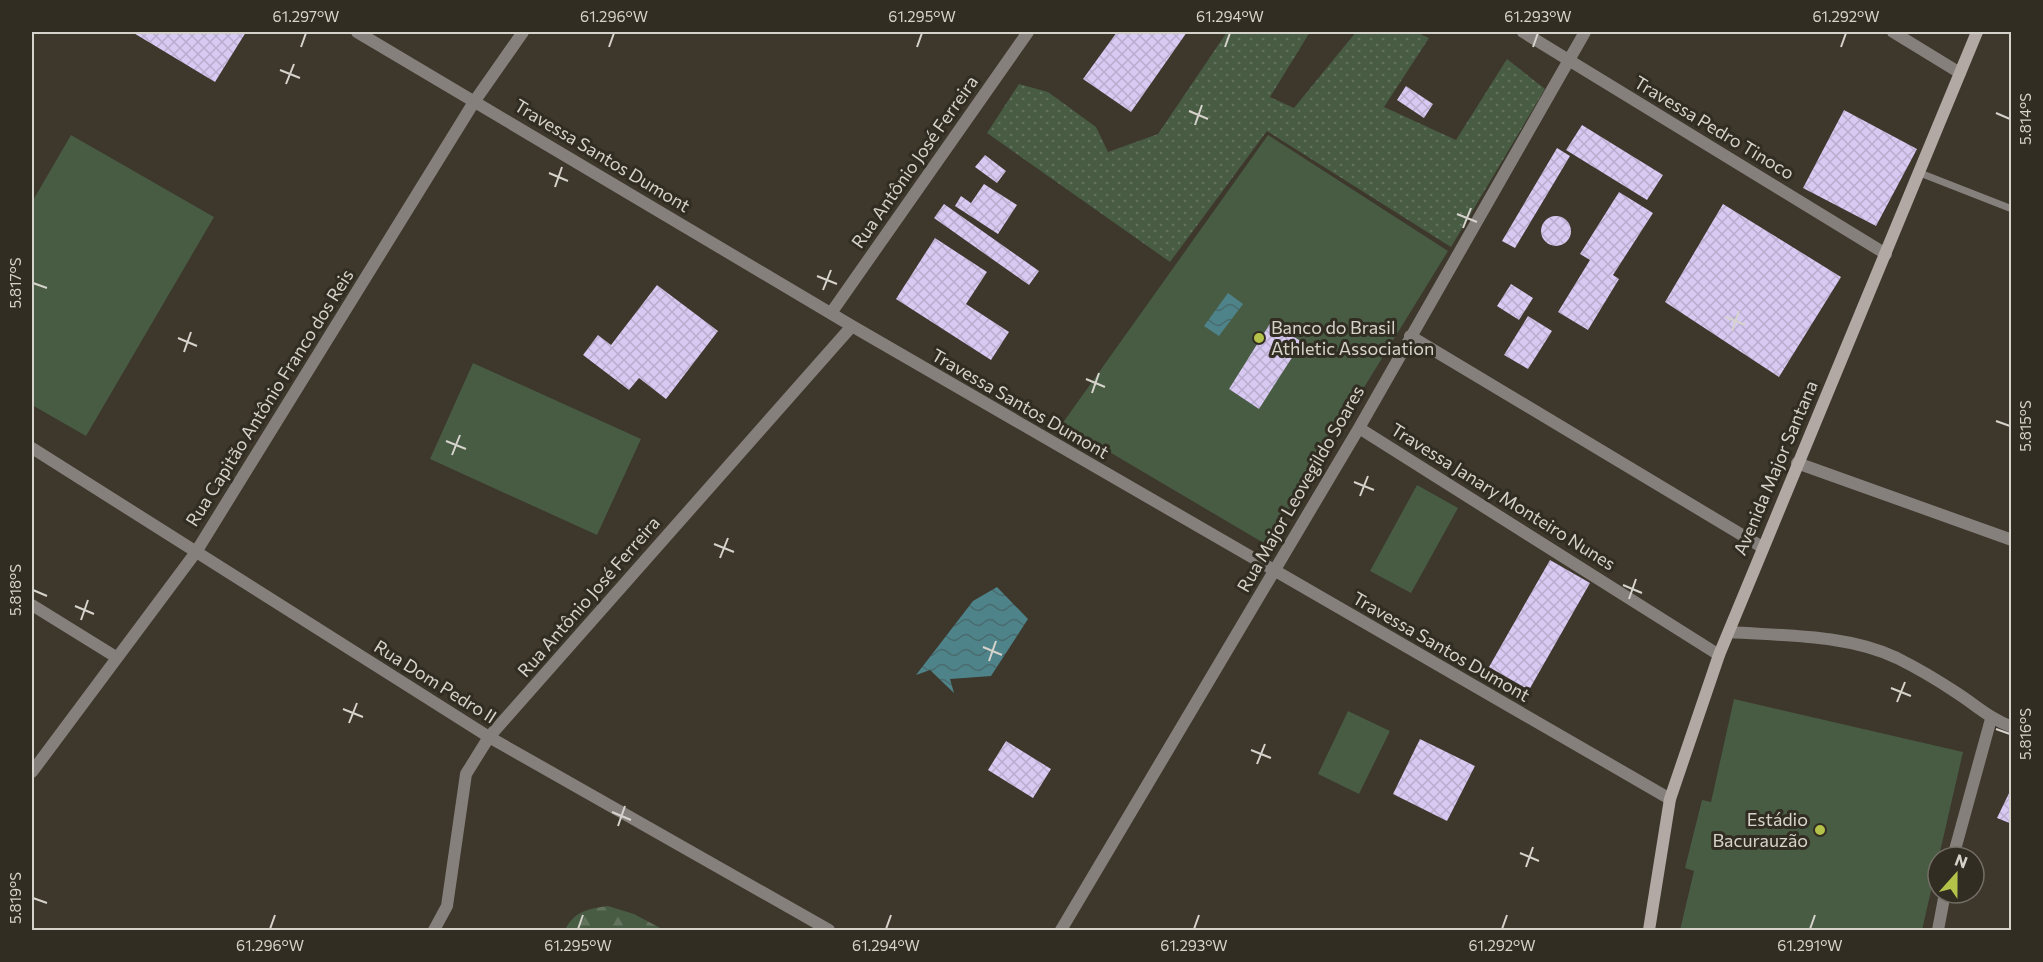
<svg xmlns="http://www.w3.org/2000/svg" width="2043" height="962" viewBox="0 0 2043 962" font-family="Commissioner,sans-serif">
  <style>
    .grass { fill: url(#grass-dots) }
    .forest { fill: url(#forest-firs) }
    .garden { fill: #485b43 }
    .water { fill: url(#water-waves) }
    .building { fill: url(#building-cross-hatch) }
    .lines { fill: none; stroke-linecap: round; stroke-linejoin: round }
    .lane { stroke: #86807d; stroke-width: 7 }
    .street { stroke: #86807d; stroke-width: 12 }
    .secondary { stroke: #b2a8a4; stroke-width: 12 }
    .ticks { fill: none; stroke: #d6d3cc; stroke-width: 2 }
    .poi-dot { fill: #b4c24a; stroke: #322d22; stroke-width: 2 }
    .labels { text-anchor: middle; stroke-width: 6; stroke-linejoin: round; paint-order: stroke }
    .street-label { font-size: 18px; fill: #d6d3cc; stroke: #322d22 }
    .poi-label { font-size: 18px; fill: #d6d3cc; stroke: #322d22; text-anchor: start }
    .neatline { fill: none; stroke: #d6d3cc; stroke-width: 2 }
    .ticks-label { font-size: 15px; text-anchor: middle; fill: #d6d3cc }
  </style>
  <defs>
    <pattern id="grass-dots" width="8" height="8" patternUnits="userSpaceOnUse" patternTransform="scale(1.5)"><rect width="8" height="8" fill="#485b43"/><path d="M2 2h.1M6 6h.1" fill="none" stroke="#62725d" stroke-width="1.8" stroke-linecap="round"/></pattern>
    <pattern id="forest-firs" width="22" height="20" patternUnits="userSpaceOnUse" patternTransform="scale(1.5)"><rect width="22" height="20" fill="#485b43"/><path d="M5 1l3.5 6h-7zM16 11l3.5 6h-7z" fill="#62725d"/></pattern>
    <pattern id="water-waves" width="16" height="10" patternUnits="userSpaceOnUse" patternTransform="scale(1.5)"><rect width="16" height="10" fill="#4e8389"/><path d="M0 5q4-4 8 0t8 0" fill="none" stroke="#496b6e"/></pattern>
    <pattern id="building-cross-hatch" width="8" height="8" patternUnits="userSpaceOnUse" patternTransform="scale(1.5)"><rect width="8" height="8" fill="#d7c9f2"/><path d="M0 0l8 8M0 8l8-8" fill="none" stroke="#b9adce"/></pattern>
  </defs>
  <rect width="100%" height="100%" fill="#3d372c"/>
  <path class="grass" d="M1227,32H1310L1270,97L1294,108L1356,32H1416L1429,38L1384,107L1456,140L1507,59L1545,89L1451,247L1267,131L1170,262L987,133L1019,84L1048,92L1096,127L1108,152L1158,134Z"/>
  <path class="forest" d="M608,906L634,914L664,930H565C574,911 588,909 608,906Z"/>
  <path class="garden" d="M71,135L214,217L86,436L32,405V202Z
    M1268,135L1448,251L1267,545L1062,424Z
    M473,363L641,439L597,535L430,459Z
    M1417,485L1458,508L1411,593L1370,571Z
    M1734,699L1963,752L1922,930H1680L1694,871L1685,868L1702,800L1711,802Z
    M1348,711L1390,731L1359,794L1318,774Z"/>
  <path class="water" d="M1228,293L1243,304L1219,336L1204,326Z
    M997,587L1028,619L991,676L950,679L954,693L930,670L916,675L973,601Z"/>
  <path class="building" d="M132,32H246L215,82Z
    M1117,32H1187L1131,112L1083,79Z
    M1406,86L1433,104L1424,118L1397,100Z
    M1844,110L1917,149L1876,226L1803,188Z
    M1582,125L1663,175L1647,200L1566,150Z
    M1557,148L1570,156L1515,248L1502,241Z
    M985,155L1006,171L997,183L975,167Z
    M984,184L1017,205L998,234L955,206L961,196L971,203Z
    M1619,192L1653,213L1613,275L1619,279L1588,330L1558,312L1590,260L1580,254Z
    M944,204L1039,271L1029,285L934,218Z
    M1723,204L1841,277L1779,377L1665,302Z
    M1541 231a15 15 0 1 1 30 0a15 15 0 1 1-30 0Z
    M935,238L987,272L966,304L1009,332L991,360L896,299Z
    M1511,284L1533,298L1519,320L1497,306Z
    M657,285L718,331L666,399L639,378L629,390L583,355L598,335L611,345Z
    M1528,316L1552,331L1528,369L1504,355Z
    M1271,322L1302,342L1259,409L1229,389Z
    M1550,560L1590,583L1529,690L1489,667Z
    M1420,739L1475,766L1447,821L1393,794Z
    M1006,741L1051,769L1033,798L988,770Z
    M2012,787V824L1997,818Z"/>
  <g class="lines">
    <path class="lane" d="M1920,173L2012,209"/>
    <path class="street" d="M357,32L852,326L1670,799
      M1523,32L1886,254
      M1893,32L1960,73
      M831,313L1028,32
      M1410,336L1762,547
      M1359,428L1719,655
      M32,448L489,737L829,930
      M1797,463L2012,540
      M32,605L116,657
      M1729,632C1784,636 1846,634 1897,658C1917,668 1939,681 1957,693C1977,706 1989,718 2012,727
      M32,772L196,552L474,102L523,32
      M1953,857L1991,719
      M434,930L447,906L466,774L489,737L852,326
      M1061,930L1359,428L1585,32
      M1938,930L1945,893"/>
    <path class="secondary" d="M1649,930L1670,799L1719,655L1977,32"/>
  </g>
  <path class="ticks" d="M301,47L306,33M609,47L614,33M917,47L922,33M1225,47L1230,33M1533,47L1538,33M1841,47L1846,33M280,70L300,78M286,84L294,64M1189,111L1208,119M1996,113L2010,119M1195,125L1202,105M549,173L568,181M555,187L562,167M1457,214L1477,222M1463,228L1471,208M817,276L837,284M33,283L47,288M823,290L831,270M1726,317L1745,325M1732,331L1739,311M178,338L197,346M184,352L191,332M1086,379L1105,387M1092,393L1099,373M1996,421L2010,426M446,441L466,449M452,455L460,435M1354,482L1374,490M1360,496L1368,476M714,544L734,552M720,558L728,538M1623,585L1642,593M33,590L47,596M1629,599L1636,579M75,606L94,614M81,620L88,600M983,647L1002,655M989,661L996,641M1891,688L1911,696M1897,702L1905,682M343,709L363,717M349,723L357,703M1996,729L2010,734M1251,750L1271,758M1257,764L1265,744M612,812L631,820M618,826L625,806M1520,853L1539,861M1526,867L1533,847M33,898L47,903M270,929L275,915M578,929L583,915M886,929L891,915M1194,929L1199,915M1502,929L1507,915M1810,929L1815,915"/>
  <g class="poi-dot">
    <circle cx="1259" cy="338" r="6"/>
    <circle cx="1820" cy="830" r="6"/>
  </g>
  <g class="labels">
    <g class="street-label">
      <text transform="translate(1714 128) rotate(31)" y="6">Travessa Pedro Tinoco</text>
      <text transform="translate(602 156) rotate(31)" y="6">Travessa Santos Dumont</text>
      <text transform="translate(915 162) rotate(-55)" y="6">Rua Antônio José Ferreira</text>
      <text transform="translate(270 398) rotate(-58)" y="6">Rua Capitão Antônio Franco dos Reis</text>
      <text transform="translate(1020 404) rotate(30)" y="6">Travessa Santos Dumont</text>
      <text transform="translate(1776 468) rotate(-67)" y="6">Avenida Major Santana</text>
      <text transform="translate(1301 489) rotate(-60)" y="6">Rua Major Leovegildo Soares</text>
      <text transform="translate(1503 497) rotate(32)" y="6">Travessa Janary Monteiro Nunes</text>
      <text transform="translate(589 597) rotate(-49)" y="6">Rua Antônio José Ferreira</text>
      <text transform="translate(1441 647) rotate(30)" y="6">Travessa Santos Dumont</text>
      <text transform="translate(435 682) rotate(32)" y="6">Rua Dom Pedro II</text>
    </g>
    <g class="poi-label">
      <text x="1271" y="334">Banco do Brasil<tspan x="1271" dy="21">Athletic Association</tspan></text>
      <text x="1808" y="826" text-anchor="end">Estádio<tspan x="1808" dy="21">Bacurauzão</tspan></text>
    </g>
  </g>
  <rect width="2043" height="962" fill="none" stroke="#322d22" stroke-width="66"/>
  <g transform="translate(1956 875) rotate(21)"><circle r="28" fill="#322d22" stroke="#746f66" stroke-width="1.5"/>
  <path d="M0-4.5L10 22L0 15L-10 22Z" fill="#b4c24a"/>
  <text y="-9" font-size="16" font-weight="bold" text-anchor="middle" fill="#d6d3cc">N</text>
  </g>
  <rect x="33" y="33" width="1977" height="896" class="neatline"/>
  <g class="ticks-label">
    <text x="306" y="22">61.297°W</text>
    <text x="614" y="22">61.296°W</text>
    <text x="922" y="22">61.295°W</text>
    <text x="1230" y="22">61.294°W</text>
    <text x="1538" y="22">61.293°W</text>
    <text x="1846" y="22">61.292°W</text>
    <text transform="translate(2026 119) rotate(-90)" y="5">5.814°S</text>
    <text transform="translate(16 283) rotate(-90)" y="5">5.817°S</text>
    <text transform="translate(2026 426) rotate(-90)" y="5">5.815°S</text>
    <text transform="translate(16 590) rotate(-90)" y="5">5.818°S</text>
    <text transform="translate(2026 734) rotate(-90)" y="5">5.816°S</text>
    <text transform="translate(16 898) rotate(-90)" y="5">5.819°S</text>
    <text x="270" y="951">61.296°W</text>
    <text x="578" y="951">61.295°W</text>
    <text x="886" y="951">61.294°W</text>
    <text x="1194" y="951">61.293°W</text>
    <text x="1502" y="951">61.292°W</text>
    <text x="1810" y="951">61.291°W</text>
  </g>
</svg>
